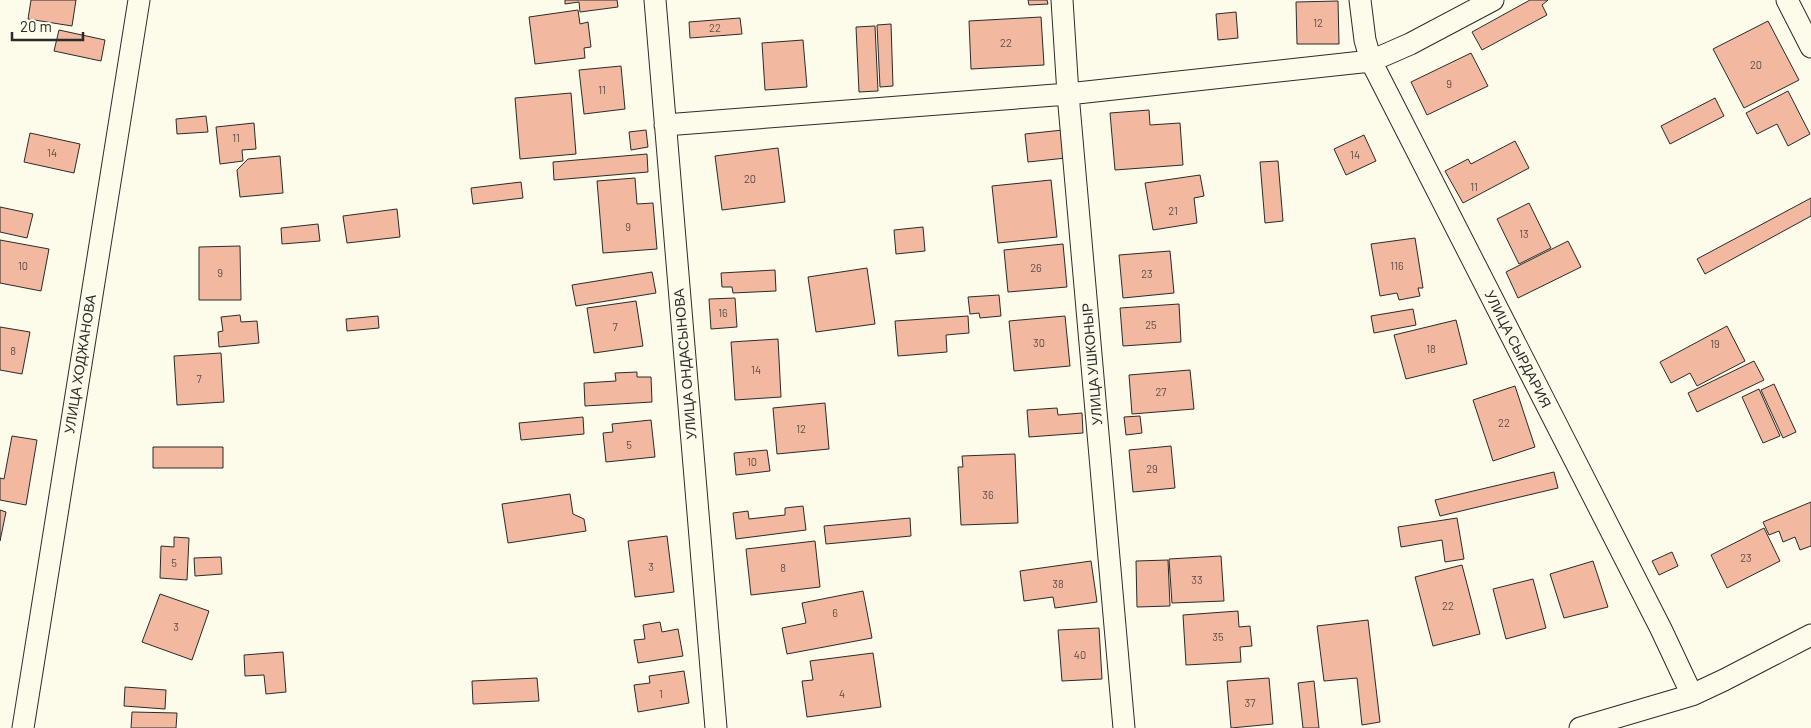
<svg xmlns="http://www.w3.org/2000/svg" width="1811" height="728" viewBox="0 0 1811 728" font-family="Barlow,sans-serif">
  <style>
    .building { fill: #f2b8a0; stroke: #2b2b2b }
    .lines { fill: none; stroke-linecap: round; stroke-linejoin: round }
    .minor-casing { stroke: #2b2b2b; stroke-width: 23 }
    .minor { stroke: #fdfbea; stroke-width: 21 }
    .labels { text-anchor: middle; stroke-width: 4; stroke-linejoin: round; paint-order: stroke }
    .number-label { font-size: 11px; fill: #5d4e48 }
    .street-label { font-size: 14px; fill: #2b2b2b; stroke: #fdfbea }
  </style>
  <rect width="100%" height="100%" fill="#fdfbea"/>
  <path class="building" d="M31,0H76L72,26L28,19Z
    M565,0H617L618,7L580,12L579,2L565,4Z
    M1028,0H1047L1048,4L1029,5Z
    M1530,0H1548L1542,5L1547,15L1482,50L1472,32Z
    M1338,1L1339,44H1297L1296,2Z
    M578,10L580,24L588,22L591,47L584,48L585,58L535,64L529,17Z
    M1236,12L1238,38L1218,40L1216,14Z
    M1041,17L1044,65L971,69L969,21Z
    M740,18L742,34L690,38L689,22Z
    M1768,21L1799,80L1744,108L1713,49Z
    M891,24L893,86L880,87L877,25Z
    M875,26L878,91L859,92L856,27Z
    M59,30L105,40L101,61L54,51Z
    M803,40L807,87L765,90L762,43Z
    M1471,53L1488,86L1427,115L1411,82Z
    M621,66L625,109L584,114L579,70Z
    M1788,91L1810,134L1788,146L1777,124L1757,134L1746,113Z
    M571,93L576,154L520,159L515,98Z
    M1715,98L1724,116L1670,144L1661,126Z
    M1149,110L1150,125L1180,123L1183,165L1115,170L1110,113Z
    M206,116L208,132L177,134L176,119Z
    M254,123L256,149L242,150L243,161L220,164L216,127Z
    M646,130L648,147L631,150L629,132Z
    M1063,130L1066,158L1028,162L1025,134Z
    M30,133L80,144L74,173L24,162Z
    M1364,135L1376,161L1346,175L1334,149Z
    M1515,141L1529,168L1463,203L1445,171L1468,159L1471,164Z
    M778,148L785,202L722,210L715,156Z
    M647,154L648,172L554,180L553,162Z
    M280,156L283,193L240,197L237,170L248,159Z
    M1278,161L1283,221L1265,223L1260,162Z
    M1200,175L1204,196L1194,198L1197,223L1153,230L1145,183Z
    M635,178L637,204L653,203L657,249L603,253L597,181Z
    M1051,180L1057,237L998,243L992,186Z
    M521,182L523,198L473,204L471,188Z
    M1811,198V216L1705,274L1697,259Z
    M1529,203L1551,248L1519,264L1497,219Z
    M0,207L33,214L27,238L0,232Z
    M397,209L400,237L347,243L343,216Z
    M318,224L320,241L282,244L281,228Z
    M923,227L925,251L896,254L894,230Z
    M1415,238L1423,288H1418L1420,296L1399,300L1397,293L1380,296L1371,244Z
    M0,240L49,249L41,291L0,283Z
    M1568,241L1581,267L1518,298L1506,272Z
    M1063,244L1067,287L1008,292L1004,250Z
    M240,246L241,300H199V247Z
    M1170,251L1174,293L1123,298L1119,255Z
    M867,268L875,324L816,332L808,277Z
    M775,270L776,291L733,293L732,287H722L721,273Z
    M652,272L656,293L576,306L572,285Z
    M999,295L1001,316L980,318L979,313L970,314L968,297Z
    M735,298L737,327L711,329L709,299Z
    M636,301L643,346L594,353L587,308Z
    M1179,304L1181,342L1123,346L1120,308Z
    M1413,309L1416,325L1374,333L1371,316Z
    M240,315L241,322L257,321L259,343L219,347L218,332L223,331L221,317Z
    M378,316L379,328L347,331L346,319Z
    M968,316L969,333L946,335L947,352L898,356L895,321Z
    M1065,316L1070,366L1014,371L1009,321Z
    M1456,320L1467,364L1406,379L1394,335Z
    M1727,326L1745,361L1697,386L1690,373L1671,383L1660,362Z
    M0,327L30,332L22,374L0,370Z
    M778,339L781,397L735,400L731,342Z
    M221,353L224,402L177,405L174,356Z
    M1754,361L1764,380L1697,412L1688,393Z
    M1190,370L1194,409L1132,414L1129,375Z
    M637,372V377H651L652,402L585,406L584,383L616,381L615,373Z
    M1774,384L1796,432L1783,438L1761,390Z
    M1515,386L1535,447L1493,461L1473,400Z
    M1759,389L1780,436L1763,443L1742,397Z
    M825,403L829,449L777,454L773,408Z
    M1057,408L1058,415L1082,413L1083,433L1029,437L1027,410Z
    M1140,416L1142,433L1126,435L1124,417Z
    M583,417L584,434L521,440L519,423Z
    M651,420L655,457L606,462L603,433L613,432L612,424Z
    M12,436L37,440L26,505L0,500V478L4,479Z
    M1171,446L1175,488L1133,492L1129,450Z
    M153,447H223V468H153Z
    M767,450L770,471L736,475L734,453Z
    M1015,454L1018,523L961,525L958,467H963L962,456Z
    M1554,472L1558,488L1440,516L1435,500Z
    M570,494L573,514L584,519L586,531L508,543L502,504Z
    M1811,502V546L1800,550L1795,537L1783,542L1779,531L1769,535L1763,522Z
    M803,506L806,530L736,539L733,513L748,511L749,519L785,515V508Z
    M0,510L6,512L0,541Z
    M910,518L911,536L826,544L824,526Z
    M1457,518L1464,559L1445,562L1442,540L1401,547L1398,527Z
    M1764,528L1780,561L1727,588L1711,555Z
    M667,536L674,592L635,597L628,541Z
    M174,537L189,538L187,580L160,578L161,546L174,547Z
    M815,541L820,587L751,595L746,549Z
    M1672,552L1678,566L1659,575L1652,561Z
    M1221,556L1224,601L1172,603L1169,559Z
    M221,557L222,574L195,576L194,558Z
    M1168,560L1170,606L1137,607L1136,561Z
    M1091,561L1097,602L1055,608L1053,597L1024,601L1020,571Z
    M1593,561L1608,607L1564,618L1550,574Z
    M1462,565L1480,634L1433,646L1415,577Z
    M1533,579L1546,628L1506,639L1493,589Z
    M863,591L872,638L787,654L782,628L806,623L802,603Z
    M160,594L209,611L192,660L142,642Z
    M1238,611L1239,627L1250,626L1252,646L1240,647L1241,662L1186,665L1183,615Z
    M1368,620L1380,722L1362,725L1357,678L1324,681L1317,626Z
    M660,622L662,632L678,629L683,656L638,663L634,640L645,639L643,625Z
    M1099,628L1102,679L1062,681L1058,630Z
    M283,652L286,692L266,694L264,675L245,676L244,655Z
    M873,653L881,707L807,717L802,681L813,680L810,661Z
    M684,671L689,703L638,712L634,685L650,683L649,676Z
    M537,678L539,701L473,704L472,681Z
    M1269,678L1273,724L1231,728L1227,681Z
    M1314,681L1319,728H1303L1298,683Z
    M125,687L166,690L165,709L124,706Z
    M132,712L177,713L176,728H131Z"/>
  <g class="lines">
    <g class="minor-casing">
      <path id="minor" d="M655,0L716,728
        M1062,0L1068,94L1124,728
        M1360,0L1365,40L1371,61L1661,629L1692,695
        M1787,0L1811,47
        M665,125L1068,94L1371,61L1410,44L1493,0
        M23,728L139,0
        M1580,728L1692,695L1724,680L1811,635"/>
    </g>
    <use href="#minor" class="minor"/>
  </g>
  <g class="labels">
    <g class="number-label">
      <text x="1318" y="27">12</text>
      <text x="715" y="32">22</text>
      <text x="1006" y="47">22</text>
      <text x="1756" y="69">20</text>
      <text x="1449" y="88">9</text>
      <text x="602" y="94">11</text>
      <text x="236" y="142">11</text>
      <text x="52" y="157">14</text>
      <text x="1355" y="159">14</text>
      <text x="750" y="183">20</text>
      <text x="1474" y="191">11</text>
      <text x="1173" y="215">21</text>
      <text x="628" y="231">9</text>
      <text x="1524" y="238">13</text>
      <text x="23" y="270">10</text>
      <text x="1397" y="270">116</text>
      <text x="1036" y="272">26</text>
      <text x="220" y="277">9</text>
      <text x="1147" y="278">23</text>
      <text x="723" y="317">16</text>
      <text x="1151" y="329">25</text>
      <text x="615" y="331">7</text>
      <text x="1039" y="347">30</text>
      <text x="1715" y="348">19</text>
      <text x="1431" y="353">18</text>
      <text x="13" y="355">8</text>
      <text x="756" y="374">14</text>
      <text x="199" y="383">7</text>
      <text x="1161" y="396">27</text>
      <text x="1504" y="427">22</text>
      <text x="801" y="433">12</text>
      <text x="629" y="449">5</text>
      <text x="752" y="466">10</text>
      <text x="1152" y="473">29</text>
      <text x="988" y="499">36</text>
      <text x="1746" y="562">23</text>
      <text x="174" y="567">5</text>
      <text x="651" y="571">3</text>
      <text x="783" y="572">8</text>
      <text x="1197" y="584">33</text>
      <text x="1058" y="588">38</text>
      <text x="1448" y="610">22</text>
      <text x="835" y="617">6</text>
      <text x="176" y="631">3</text>
      <text x="1218" y="641">35</text>
      <text x="1080" y="659">40</text>
      <text x="661" y="698">1</text>
      <text x="842" y="698">4</text>
      <text x="1250" y="707">37</text>
    </g>
    <g class="street-label">
      <text transform="translate(1518 349) rotate(63)" y="5">УЛИЦА СЫРДАРИЯ</text>
      <text transform="translate(80 364) rotate(-81)" y="5">УЛИЦА ХОДЖАНОВА</text>
      <text transform="translate(685 364) rotate(-95)" y="5">УЛИЦА ОНДАСЫНОВА</text>
      <text transform="translate(1092 364) rotate(-95)" y="5">УЛИЦА УШКОНЫР</text>
    </g>
  </g>
  <path d="M12 32v8h71v-8" fill="none" stroke="#2b2b2b" stroke-width="2.5"/>
  <text x="20" y="32" font-size="15" fill="#2b2b2b" stroke="#fdfbea" stroke-width="4" paint-order="stroke">20 m</text>
</svg>
